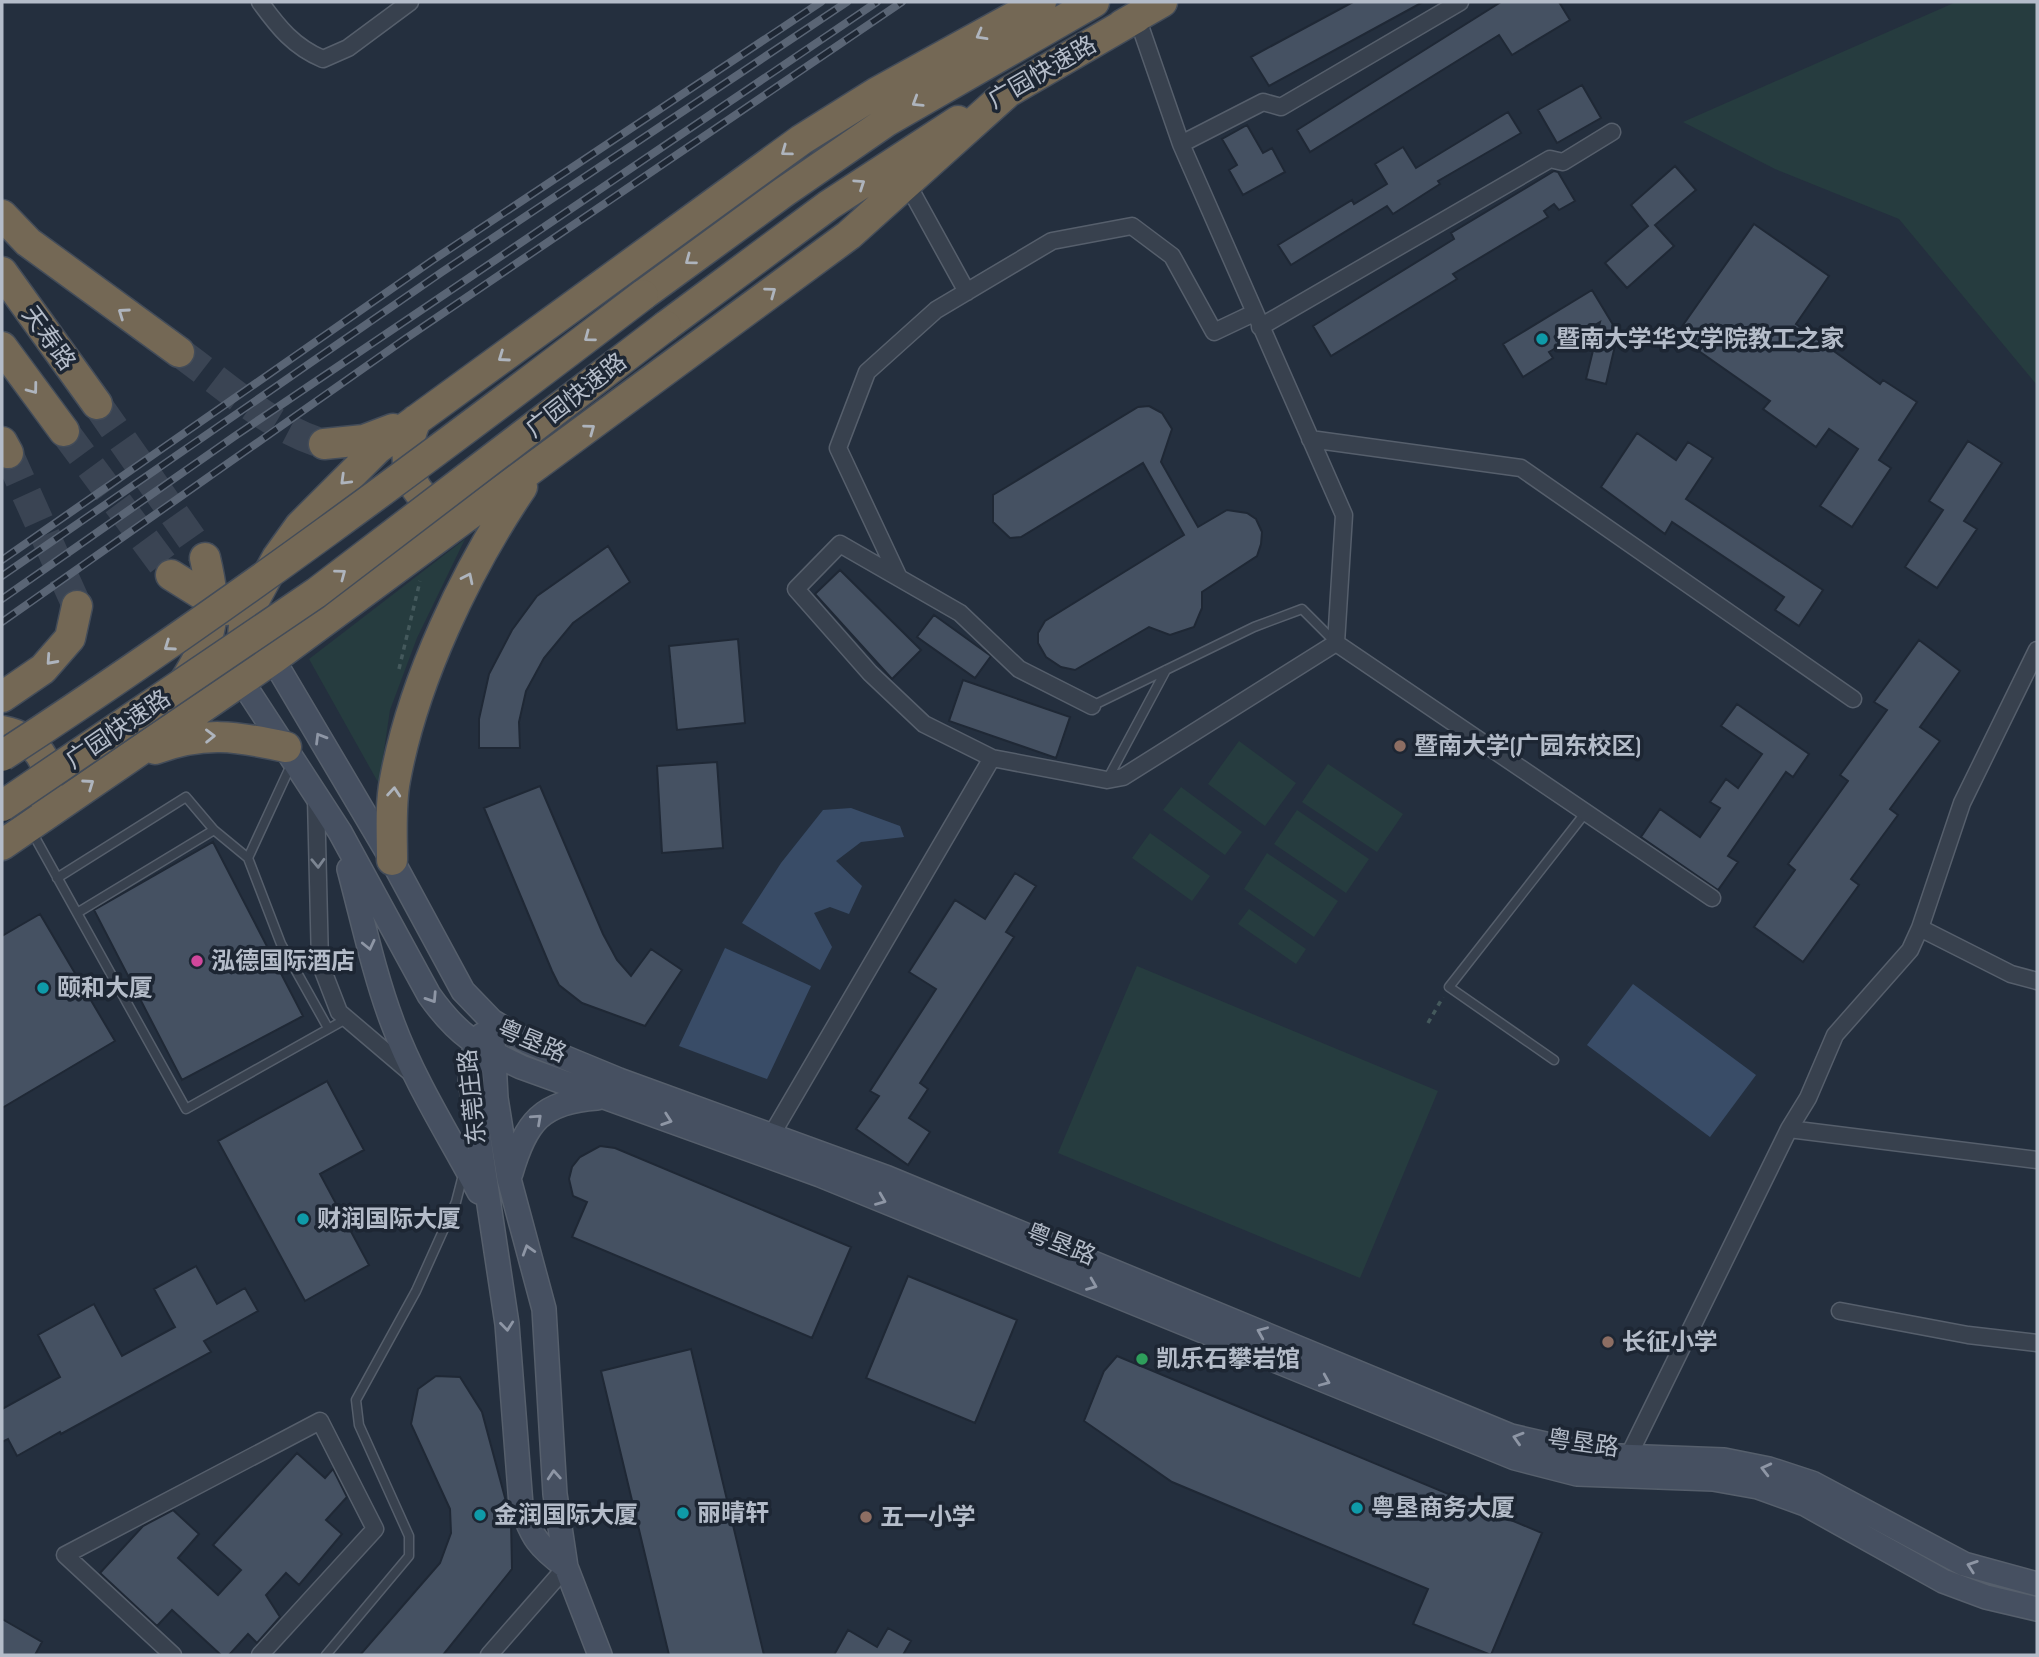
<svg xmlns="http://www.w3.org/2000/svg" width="2039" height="1657" viewBox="0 0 2039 1657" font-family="'Sofia Sans Condensed','Noto Sans SC',sans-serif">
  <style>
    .green { fill: #263c3f }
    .water { fill: #394c67 }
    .building { fill: #455162; stroke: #1f2835; stroke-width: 2 }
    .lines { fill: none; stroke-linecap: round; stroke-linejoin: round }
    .highway-tunnel { stroke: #3a4453; stroke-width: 30; stroke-dasharray: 30 15; stroke-linecap: butt }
    .lane-casing { stroke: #565f6c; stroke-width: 11 }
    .street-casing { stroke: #565f6c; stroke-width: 19 }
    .secondary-casing { stroke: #565f6c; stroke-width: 26 }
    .highway-casing { stroke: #434c59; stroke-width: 33 }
    .path { stroke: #44595c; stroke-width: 3.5; stroke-dasharray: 5 5; stroke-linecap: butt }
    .lane { stroke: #38414e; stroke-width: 8 }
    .street { stroke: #38414e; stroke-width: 16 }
    .secondary { stroke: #465061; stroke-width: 23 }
    .highway { stroke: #746855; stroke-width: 30 }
    .rail-casing { stroke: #5a6575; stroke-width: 8 }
    .rail { stroke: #1d2633; stroke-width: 5; stroke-dasharray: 16; stroke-linecap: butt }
    .highway-bridge-casing { stroke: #434c59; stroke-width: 33; stroke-linecap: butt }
    .highway-bridge { stroke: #746855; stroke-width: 30 }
    .oneway { stroke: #aeb4bd }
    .oneway2 { stroke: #8e96a5 }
    .oneway3 { stroke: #7c8592 }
    .culture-dot { fill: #0f9aa8; stroke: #1d2633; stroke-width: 2.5 }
    .education-dot { fill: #8d6e63; stroke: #1d2633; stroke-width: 2.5 }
    .hotel-dot { fill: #d1479c; stroke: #1d2633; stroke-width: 2.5 }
    .leisure-dot { fill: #2e9e5b; stroke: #1d2633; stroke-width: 2.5 }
    .labels { text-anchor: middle; stroke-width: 7; stroke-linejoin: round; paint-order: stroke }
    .street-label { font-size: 24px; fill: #b4bcc9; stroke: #1d2633 }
    .poi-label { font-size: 24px; font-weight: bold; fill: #b4bcc9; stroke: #1d2633; text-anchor: start }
  </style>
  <rect width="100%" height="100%" fill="#242f3e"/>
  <path class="green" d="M1956,2H2037V385L1899,219L1775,169L1683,122Z
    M465,539L417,638L390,710L379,784L309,659Z
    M1239,741L1296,783L1265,826L1208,784Z
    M1328,764L1403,814L1377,852L1302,802Z
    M1181,787L1242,832L1225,855L1163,810Z
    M1297,810L1369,859L1346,893L1274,844Z
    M1150,833L1210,876L1192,901L1132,858Z
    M1267,853L1338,901L1314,937L1244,889Z
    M1249,909L1306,949L1296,964L1238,924Z
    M1137,966L1438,1091L1360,1278L1058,1153Z"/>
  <path class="water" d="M851,808L900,826L904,837L861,842L836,861L862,886L849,914L830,907L814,913L832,947L820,970L742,923L781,863L823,810Z
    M725,948L811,986L767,1079L679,1046Z
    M1633,984L1756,1075L1710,1137L1587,1045Z"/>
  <path class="building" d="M1353,2H1423L1269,86L1251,57Z
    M1501,2H1559L1570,20L1512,55L1499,35L1310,152L1297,130Z
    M1582,85L1601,118L1557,143L1538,110Z
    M1508,112L1521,133L1438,181L1440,184L1393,214L1387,206L1291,265L1278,245L1352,200L1354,204L1387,184L1375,164L1403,147L1416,168Z
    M1247,125L1263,153L1272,148L1285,172L1243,195L1229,170L1237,165L1222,139Z
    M1675,166L1696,190L1655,225L1674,246L1627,288L1605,263L1648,226L1631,205Z
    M1554,171L1558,172L1575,201L1559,210L1554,204L1544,211L1548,217L1453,274L1457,279L1331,356L1313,326L1454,239L1451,233Z
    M1754,224L1829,276L1796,324L1880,384L1883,380L1917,402L1879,460L1891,468L1852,527L1820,506L1858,449L1829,429L1816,447L1763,409L1770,401L1676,335Z
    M1592,290L1618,333L1606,384L1586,379L1600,322L1549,352L1553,358L1523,377L1503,344Z
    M1149,406L1162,413L1172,429L1161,462L1198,527L1227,510L1247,513L1256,519L1262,532L1261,544L1257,556L1202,592V608L1194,627L1170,635L1149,627L1075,670L1061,667L1046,657L1038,643V633L1045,621L1184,535L1143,463L1021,537L1010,538L993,522V495L1138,407Z
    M1637,433L1676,460L1688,442L1713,458L1686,499L1823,590L1799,626L1775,610L1784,597L1672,522L1665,534L1601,487Z
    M1968,441L2002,463L1964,521L1977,529L1937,588L1905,567L1943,510L1929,501Z
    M608,546L630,582L573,623L544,658L526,691L519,722L520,748H479V719L489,674L512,630L537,596Z
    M840,570L921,650L892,679L815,594Z
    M934,615L991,656L975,678L917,637Z
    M738,639L745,723L677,730L669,646Z
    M1919,640L1960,671L1920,727L1940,741L1890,809L1898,815L1851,879L1859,885L1803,962L1754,927L1795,870L1788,864L1848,781L1840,775L1887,710L1874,702Z
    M963,680L1070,717L1056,758L949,721Z
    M1737,704L1809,754L1793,777L1786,772L1728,856L1738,862L1718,890L1641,837L1660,809L1700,837L1720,808L1710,802L1726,779L1738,788L1762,754L1721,726Z
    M717,762L723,848L662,853L657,766Z
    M540,786L603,934L617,960L631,976L651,949L682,970L645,1026L582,1003L559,985L552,971L484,808Z
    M213,842L303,1016L182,1080L94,910Z
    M1015,873L1036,886L1006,932L1014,937L920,1083L928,1089L909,1118L930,1132L908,1165L856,1129L879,1096L870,1091L936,989L909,972L955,900L985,919Z
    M40,914L115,1041L2,1108V936Z
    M327,1081L364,1150L320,1174L369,1265L305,1301L218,1141Z
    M600,1146L615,1148L851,1247L812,1338L572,1237L587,1202L573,1196L569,1179L572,1167L580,1157Z
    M196,1266L217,1304L245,1288L258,1311L204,1341L211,1352L61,1434L60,1432L17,1456L8,1439L2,1442V1409L60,1377L38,1335L94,1304L122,1356L175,1327L154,1289Z
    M908,1276L1017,1320L975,1423L866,1378Z
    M691,1349L764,1655H669L601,1371Z
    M1117,1356L1542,1533L1491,1655L1413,1624L1428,1589L1172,1482L1084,1421L1104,1371Z
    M436,1376L460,1377L482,1412L511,1520L512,1569L443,1655H360L440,1563L451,1533L450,1509L411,1424L418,1389Z
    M297,1453L325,1478L333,1469L347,1497L326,1520L342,1534L299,1585L286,1573L266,1595L280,1617L257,1643L248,1634L229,1655H221L172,1610L157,1626L100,1573L143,1526L173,1510L199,1534L178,1558L218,1595L241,1570L213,1545Z
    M2,1619L42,1642L35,1655H2Z
    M888,1628L911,1641L903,1655H834L848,1630L877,1647Z"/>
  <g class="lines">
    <path class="highway-tunnel" d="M179,352C225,385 270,428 324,444
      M97,404L205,558
      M64,431L171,575
      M8,453L77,606"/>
    <g class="lane-casing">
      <path id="lane" d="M1092,706L1254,627L1302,609L1334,641
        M291,765L248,858L281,944L328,1028
        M1107,780L1166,670
        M32,832L186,1109L346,1019
        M57,878L186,797L214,830
        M77,913L214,830L248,858
        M1554,1060L1449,987L1586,812
        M326,1655L409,1556V1536L359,1425L356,1400L416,1291L456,1202L463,1175"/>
    </g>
    <g class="street-casing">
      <path id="street" d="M260,2C278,27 294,47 323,59L348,48L410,2
        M1137,17L1181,144L1344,515L1336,643
        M1181,144L1263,102L1281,107L1460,2
        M908,185L967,292
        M1260,327L1550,159L1563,162L1612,132
        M1310,439L1521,468L1853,699
        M899,578L838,448L867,372L936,310L1052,241L1132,226L1172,256L1214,332L1254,313
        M992,758L924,724L870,673L796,589L840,544L960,613L1019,669L1092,706
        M316,798L320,963L339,1012L412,1074
        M1920,928L1962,803L2037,650
        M2037,981L2011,974L1920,928L1910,950L1835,1035L1808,1098L1789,1129L2037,1160
        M772,1134L992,758L1107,780L1123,777L1336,643L1712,898
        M1840,1311L1968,1335L2037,1343
        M1628,1457L1789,1129
        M173,1655L65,1555L320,1421L375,1529L260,1655
        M489,1655L566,1567"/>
    </g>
    <g class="secondary-casing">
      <path id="secondary" d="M273,659L392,860L463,991L492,1021L527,1042L619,1080L888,1178L1511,1436L1594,1455L1724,1460L1769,1469L1812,1483L1964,1564L2037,1584
        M241,680L340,832L429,995C458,1036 477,1046 521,1067L820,1175L1515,1458L1577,1474L1713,1479L1758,1487L1805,1504L1943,1581L1986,1597L2037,1609
        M349,869C363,921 374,974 393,1024C415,1083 450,1137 479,1192
        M482,1035L475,1045L470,1079L507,1324L521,1505C532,1538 539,1547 566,1567
        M493,1041L496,1098L509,1179L544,1309L555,1494L566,1567L600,1655
        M511,1173C526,1122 541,1102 597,1098"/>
    </g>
    <g class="highway-casing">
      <path id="highway" d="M1122,25L1162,2
        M2,215L28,242L179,352
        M2,272L97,404
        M643,295L784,192L887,121L1094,2
        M666,326L829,205L958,121
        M2,347L64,431
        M416,420C399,459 407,502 453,512
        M2,442L8,453
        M324,444L364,440L393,429
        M171,575L227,610
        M240,663L245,617L277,558L300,526L378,448L801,140L876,93L1041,2
        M183,684C214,636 218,613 205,558
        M2,697L43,669L70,638L77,606
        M2,731C35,737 57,764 43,797
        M155,749C204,731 236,736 286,747
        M2,845L273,659L849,235L1008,92L1137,17
        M392,860C392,834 390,806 395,780C413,681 466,570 522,487"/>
    </g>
    <path class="path" d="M399,669L420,581
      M1428,1023L1443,997"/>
    <use href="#lane" class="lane"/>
    <use href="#street" class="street"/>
    <use href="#secondary" class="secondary"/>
    <use href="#highway" class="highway"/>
    <g class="rail-casing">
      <path id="rail" d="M2,560L433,260L821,2
        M2,576L442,272L847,2
        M2,599L235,436L877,2
        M2,622L405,339L902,2"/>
    </g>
    <use href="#rail" class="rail"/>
    <g class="highway-bridge-casing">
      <path id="highway-bridge" d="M2,756C223,612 433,455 643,295
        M2,806L316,593L666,326"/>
    </g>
    <use href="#highway-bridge" class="highway-bridge"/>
  </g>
  <defs><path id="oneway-chevron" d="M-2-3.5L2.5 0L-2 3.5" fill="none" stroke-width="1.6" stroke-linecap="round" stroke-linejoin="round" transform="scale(1.75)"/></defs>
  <g class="oneway">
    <use href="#oneway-chevron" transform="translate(981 35) rotate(151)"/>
    <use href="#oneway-chevron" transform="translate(917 102) rotate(148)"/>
    <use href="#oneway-chevron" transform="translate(786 151) rotate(144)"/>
    <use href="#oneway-chevron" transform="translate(860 184) rotate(-34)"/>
    <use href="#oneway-chevron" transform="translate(690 260) rotate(143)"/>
    <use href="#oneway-chevron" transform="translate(771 292) rotate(-36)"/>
    <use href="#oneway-chevron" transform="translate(123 313) rotate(-145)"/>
    <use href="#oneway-chevron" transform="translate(589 337) rotate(143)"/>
    <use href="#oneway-chevron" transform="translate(503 357) rotate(145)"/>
    <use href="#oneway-chevron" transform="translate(33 389) rotate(53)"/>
    <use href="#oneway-chevron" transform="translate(590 429) rotate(-36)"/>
    <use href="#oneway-chevron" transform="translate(345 480) rotate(136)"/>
    <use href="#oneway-chevron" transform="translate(341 574) rotate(-37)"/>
    <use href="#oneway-chevron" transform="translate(468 578) rotate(-64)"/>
    <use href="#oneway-chevron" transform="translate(169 646) rotate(145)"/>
    <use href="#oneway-chevron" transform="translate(51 660) rotate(132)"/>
    <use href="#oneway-chevron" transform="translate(210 736) rotate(-1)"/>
    <use href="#oneway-chevron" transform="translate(89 784) rotate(-35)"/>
    <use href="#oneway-chevron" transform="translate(394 792) rotate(-85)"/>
  </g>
  <g class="oneway2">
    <use href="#oneway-chevron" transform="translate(320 738) rotate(-121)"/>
    <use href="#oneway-chevron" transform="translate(369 945) rotate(77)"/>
    <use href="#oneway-chevron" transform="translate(432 998) rotate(57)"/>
    <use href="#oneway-chevron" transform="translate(537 1119) rotate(-42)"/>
    <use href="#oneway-chevron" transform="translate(667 1120) rotate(19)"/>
    <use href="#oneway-chevron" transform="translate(881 1200) rotate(22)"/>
    <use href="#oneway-chevron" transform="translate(528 1250) rotate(-107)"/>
    <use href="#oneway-chevron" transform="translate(1092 1285) rotate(22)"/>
    <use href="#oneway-chevron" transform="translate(507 1326) rotate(84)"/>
    <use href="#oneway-chevron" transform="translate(1262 1332) rotate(-157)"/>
    <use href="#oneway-chevron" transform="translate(1325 1381) rotate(23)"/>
    <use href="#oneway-chevron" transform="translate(1518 1438) rotate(-163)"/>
    <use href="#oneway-chevron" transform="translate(1766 1469) rotate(-166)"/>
    <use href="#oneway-chevron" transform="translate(554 1475) rotate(-94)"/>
    <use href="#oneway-chevron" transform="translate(1972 1566) rotate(-161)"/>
  </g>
  <use class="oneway3" href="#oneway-chevron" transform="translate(318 863) rotate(88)"/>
  <g class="culture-dot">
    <circle cx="1542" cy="339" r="7"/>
    <circle cx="43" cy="988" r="7"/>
    <circle cx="303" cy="1219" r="7"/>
    <circle cx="1357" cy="1508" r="7"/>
    <circle cx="683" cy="1513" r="7"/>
    <circle cx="480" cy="1515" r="7"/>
  </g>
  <g class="education-dot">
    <circle cx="1400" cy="746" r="7"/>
    <circle cx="1608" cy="1342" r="7"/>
    <circle cx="866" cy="1517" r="7"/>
  </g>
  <circle class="hotel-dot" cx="197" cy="961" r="7"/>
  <circle class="leisure-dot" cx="1142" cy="1359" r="7"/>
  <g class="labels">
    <g class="street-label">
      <text transform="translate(1042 72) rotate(-30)" y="8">广园快速路</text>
      <text transform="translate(49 338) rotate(54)" y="8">天寿路</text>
      <text transform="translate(576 395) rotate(-38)" y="8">广园快速路</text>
      <text transform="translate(118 729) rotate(-34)" y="8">广园快速路</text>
      <text transform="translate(532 1041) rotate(23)" y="8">粤垦路</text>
      <text transform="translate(472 1097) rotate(-96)" y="8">东莞庄路</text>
      <text transform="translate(1061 1244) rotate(22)" y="8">粤垦路</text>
      <text transform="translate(1583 1443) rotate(8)" y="8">粤垦路</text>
    </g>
    <g class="poi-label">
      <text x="1556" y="347">暨南大学华文学院教工之家</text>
      <text x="1414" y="754">暨南大学(广园东校区)</text>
      <text x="211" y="969">泓德国际酒店</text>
      <text x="57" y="996">颐和大厦</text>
      <text x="317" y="1227">财润国际大厦</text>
      <text x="1622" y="1350">长征小学</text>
      <text x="1156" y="1367">凯乐石攀岩馆</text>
      <text x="1371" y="1516">粤垦商务大厦</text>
      <text x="697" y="1521">丽晴轩</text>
      <text x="494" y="1523">金润国际大厦</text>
      <text x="880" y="1525">五一小学</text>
    </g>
  </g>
  <rect width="2039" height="1657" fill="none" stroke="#b4bcc9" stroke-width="7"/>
</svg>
